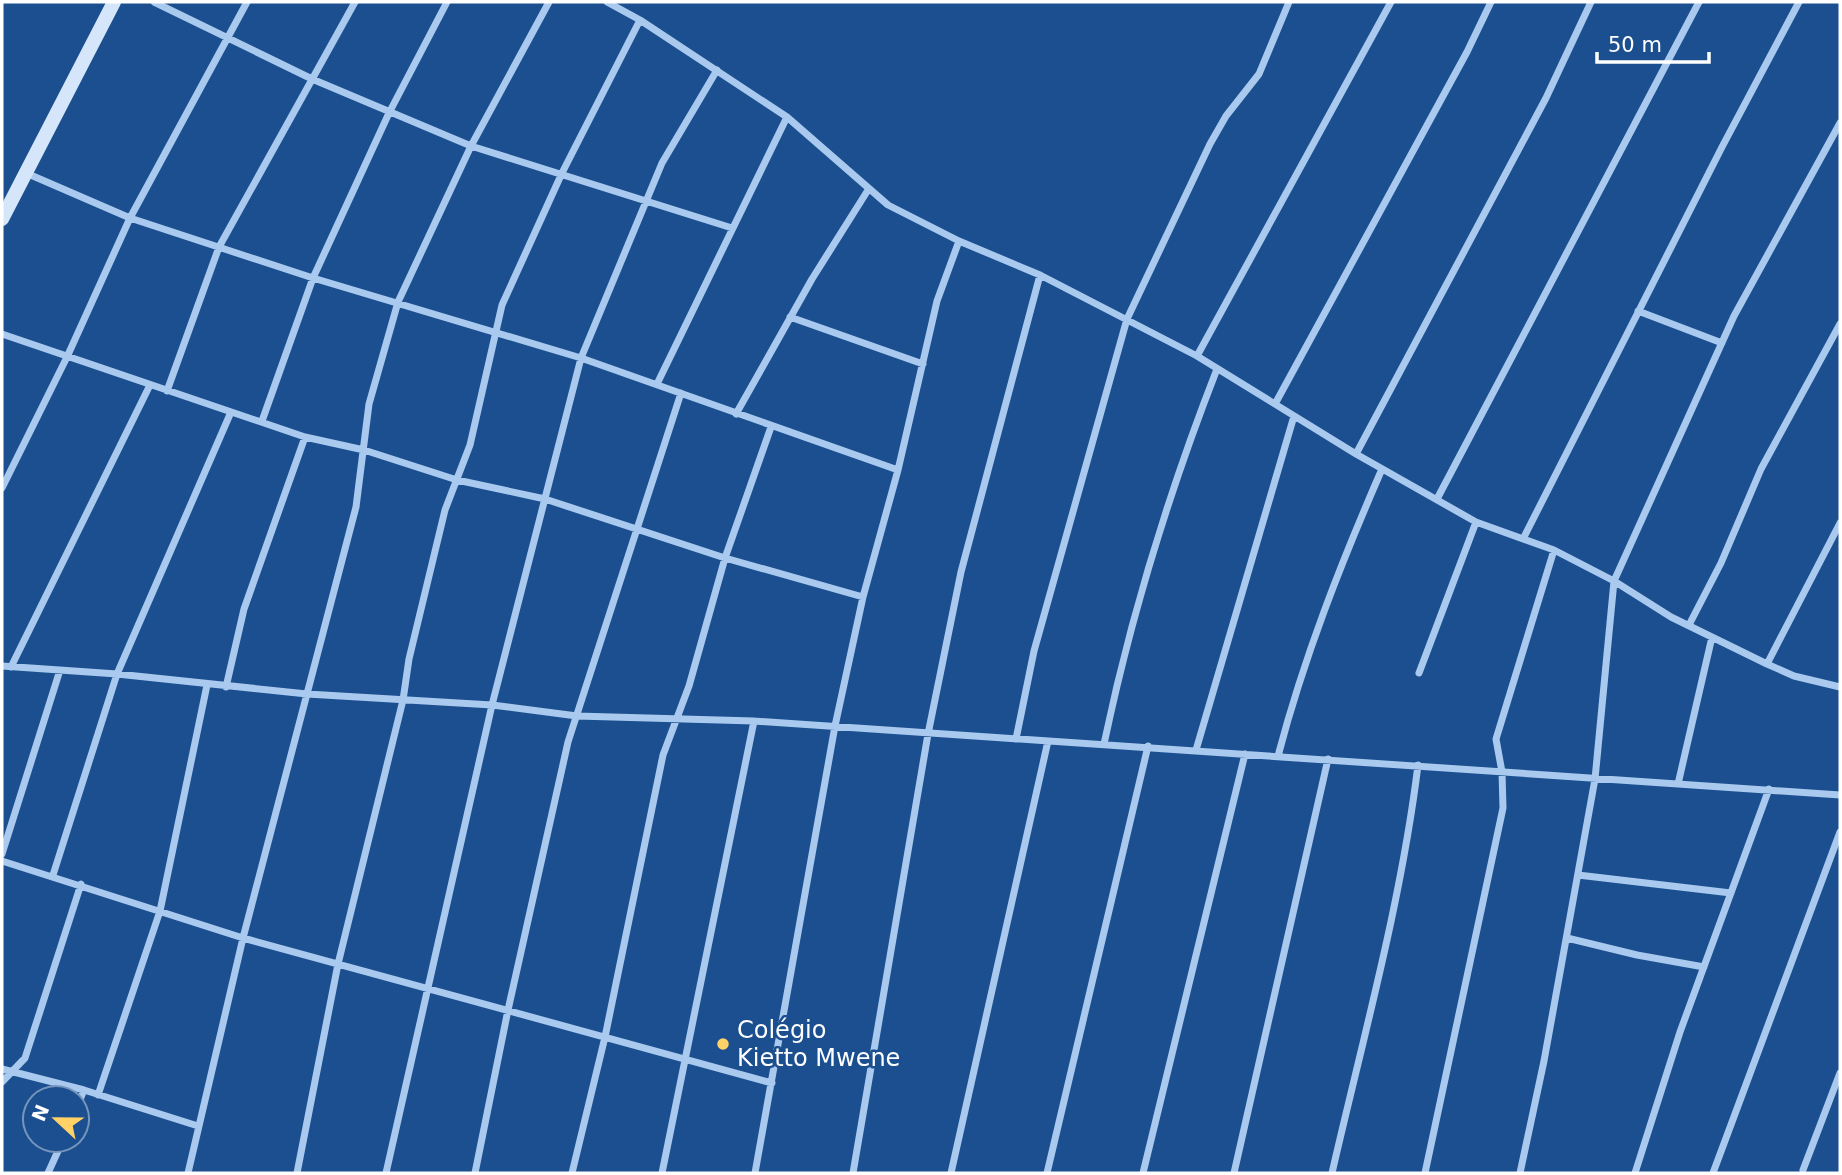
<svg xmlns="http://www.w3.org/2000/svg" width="1842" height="1175" viewBox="0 0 1842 1175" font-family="'DejaVu Sans',sans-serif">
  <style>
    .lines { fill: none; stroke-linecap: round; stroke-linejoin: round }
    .minor { stroke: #a9c9ee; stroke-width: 7 }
    .secondary { stroke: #d6e6fa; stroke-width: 14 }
    .poi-dot { fill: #ffd166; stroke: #1b4f8f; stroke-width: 2.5 }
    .labels { text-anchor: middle; stroke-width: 5; stroke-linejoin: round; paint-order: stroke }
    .poi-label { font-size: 24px; fill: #fff; stroke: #1b4f8f; text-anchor: start }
  </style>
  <rect width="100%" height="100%" fill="#1b4f8f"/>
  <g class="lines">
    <path class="minor" d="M154,2L312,79L471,146L732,228
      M607,2L640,20L787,117L888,205L959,241L1040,275L1197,356L1356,454L1476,522L1554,550L1614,581L1671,617L1767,664L1794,676L1840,687
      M26,173L130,218L313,278L581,358L898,470L863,597L835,726L755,1173
      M1638,311L1722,343
      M790,317L923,364
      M2,334L305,437L364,450L457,480L545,499L725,558L863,597
      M1197,356L1391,2
      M657,384L787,117
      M167,391L219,247L355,2
      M1275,404L1467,52L1491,2
      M736,414L812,279L868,190
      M262,421L313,278L389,113L447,2
      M1356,454L1546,98L1591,2
      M898,470L937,301L959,241
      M2,488L67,357L130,218L247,2
      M1437,499L1699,2
      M1523,539L1722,147L1799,2
      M1689,625L1721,563L1761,469L1840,324
      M1767,664L1840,523
      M2,666L117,674L307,694L492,705L577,716L754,721L1840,795
      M11,667L150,385
      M1419,673L1476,522
      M226,687L244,609L305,437
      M1016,739L1034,651L1127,319L1210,144L1226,116L1259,74L1289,2
      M1104,744C1131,615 1169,492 1217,369
      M1196,750L1294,416
      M1278,756C1304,657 1341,563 1382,469
      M1678,784L1712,637
      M2,854L60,670
      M2,861L243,938L772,1083
      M53,875L117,674L231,412
      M1578,875L1731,893
      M1567,938L1637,955L1704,967
      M2,1069L84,1090L198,1126
      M2,1082L25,1058L81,884
      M98,1095L160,911L207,685
      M77,1107L84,1090
      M1803,1170L1840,1073
      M48,1173L63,1140
      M188,1173L243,938L356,507L369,404L398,302L471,146L549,2
      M297,1173L338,964L403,700L409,659L445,510L470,445L502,305L562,173L640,20
      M386,1173L492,705L581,358L662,163L717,70
      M475,1173L508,1010L568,742L681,393
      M572,1173L605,1037L663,755L689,686L725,558L771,427
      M662,1173L754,721
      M853,1173L928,734L961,572L1040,275
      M951,1173L1048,741
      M1047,1173L1148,746
      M1143,1173L1245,754
      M1234,1173L1328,759
      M1332,1173C1363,1038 1401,903 1418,765
      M1425,1173L1503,808L1502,772L1496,739L1554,550
      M1520,1173L1544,1061L1595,779L1614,581L1734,316L1840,123
      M1635,1173L1680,1032L1769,789
      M1713,1173L1840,832"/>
    <path class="secondary" d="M2,219L114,2"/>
  </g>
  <circle class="poi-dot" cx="723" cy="1044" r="7"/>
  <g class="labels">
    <g class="poi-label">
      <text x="737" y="1038">Colégio<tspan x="737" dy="28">Kietto Mwene</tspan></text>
    </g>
  </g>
  <rect width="1842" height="1175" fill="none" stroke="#ffffff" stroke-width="7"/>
  <g transform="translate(56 1119) rotate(292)"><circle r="33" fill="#1b4f8f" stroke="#7695bc" stroke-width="2"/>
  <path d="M0-5L12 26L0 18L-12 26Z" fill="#ffd166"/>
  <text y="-10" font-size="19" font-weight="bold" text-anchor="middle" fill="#ffffff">N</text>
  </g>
  <path d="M1597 52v10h112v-10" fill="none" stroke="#ffffff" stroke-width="3.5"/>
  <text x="1608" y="52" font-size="21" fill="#ffffff" stroke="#1b4f8f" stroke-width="5" paint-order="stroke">50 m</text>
</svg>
